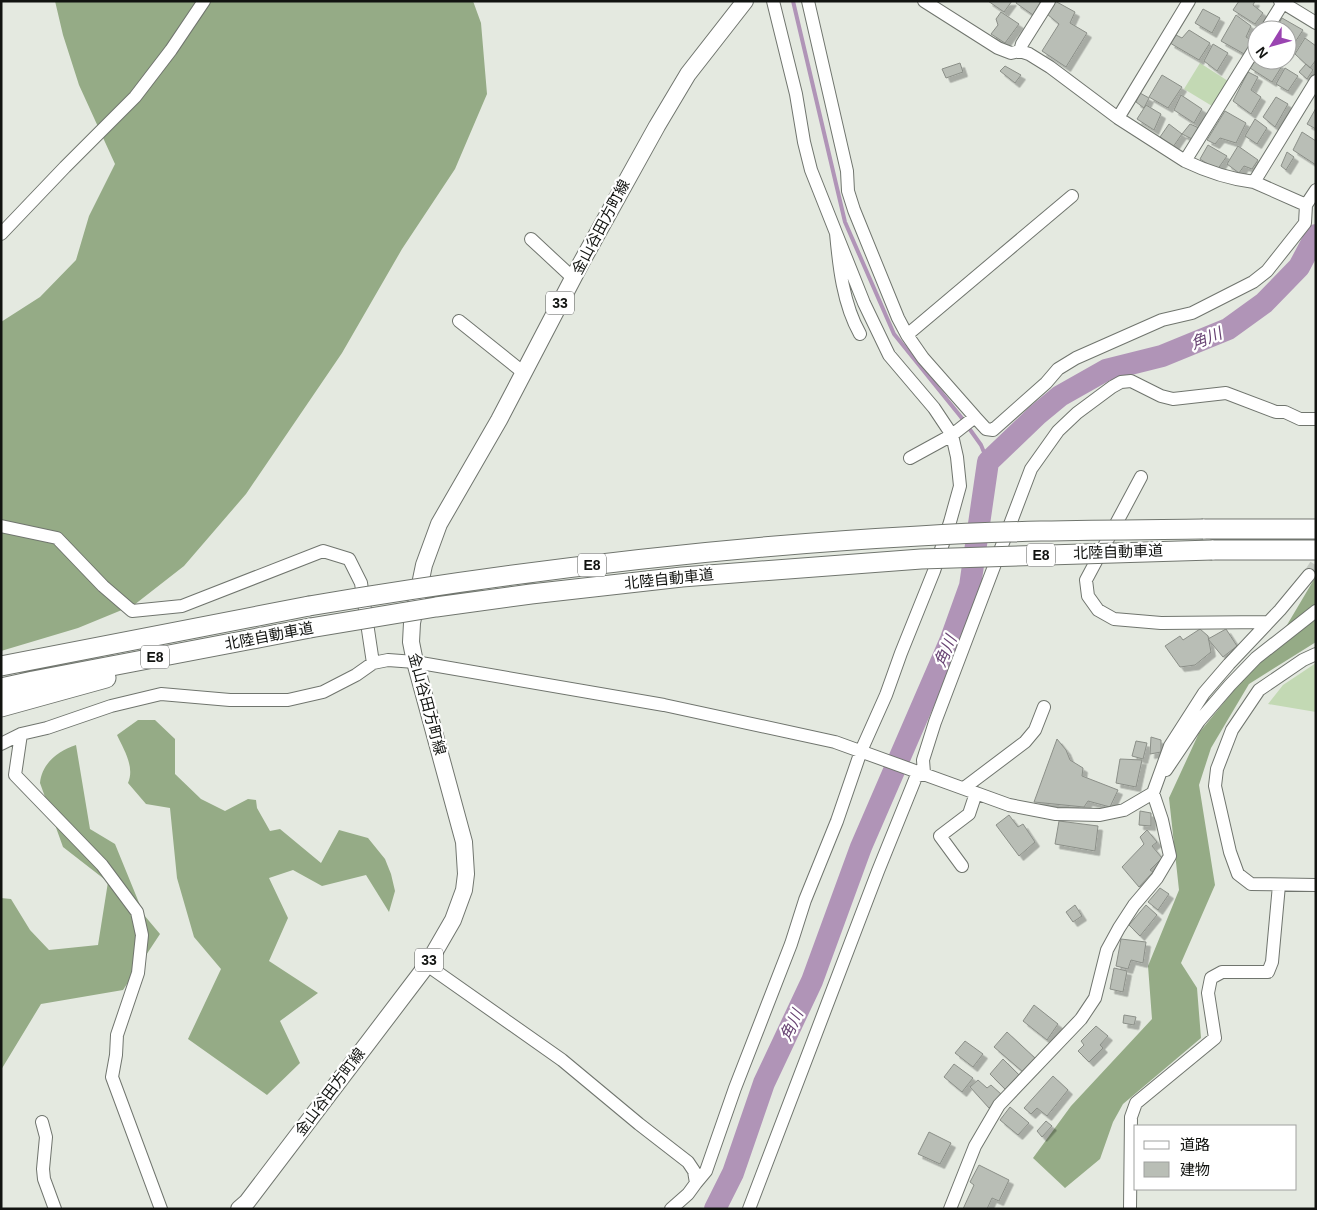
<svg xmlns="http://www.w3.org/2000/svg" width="1317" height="1210" viewBox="0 0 1317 1210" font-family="Arial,'Noto Sans JP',sans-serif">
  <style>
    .green { fill: #c3d9b4 }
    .forest { fill: #95ab86 }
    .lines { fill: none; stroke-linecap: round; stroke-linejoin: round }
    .stream { stroke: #b094b7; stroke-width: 4 }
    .river { stroke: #b094b7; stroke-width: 22 }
    .building { fill: #b9beb6; stroke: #8b8f88; filter: url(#shadow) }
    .minor-tunnel { stroke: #c4c9c1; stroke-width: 12; stroke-dasharray: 12 6; stroke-linecap: butt }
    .minor-casing { stroke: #70756e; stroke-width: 14 }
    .major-casing { stroke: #70756e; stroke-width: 18 }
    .highway-casing { stroke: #70756e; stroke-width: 21 }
    .minor { stroke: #fff; stroke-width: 12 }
    .major { stroke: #fff; stroke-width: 16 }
    .highway { stroke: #fff; stroke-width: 19 }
    .highway-bridge-casing { stroke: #70756e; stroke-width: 21; stroke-linecap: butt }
    .highway-bridge { stroke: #fff; stroke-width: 19 }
    .labels { text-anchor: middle; stroke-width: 4.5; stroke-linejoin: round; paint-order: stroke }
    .shield { fill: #fff; stroke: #585a58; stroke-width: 1 }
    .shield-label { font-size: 14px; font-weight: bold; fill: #111310 }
    .street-label { font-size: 15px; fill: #111310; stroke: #fff }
    .water-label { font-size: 16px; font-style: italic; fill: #684373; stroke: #fff }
  </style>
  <defs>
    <filter id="shadow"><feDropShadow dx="4.5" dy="4.5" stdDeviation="0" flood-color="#0004"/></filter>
  </defs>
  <rect width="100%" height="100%" fill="#e4e9e0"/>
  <path class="green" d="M1200,63L1228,81L1212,106L1184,89Z
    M1316,663V712L1268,704L1283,685Z"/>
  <path class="forest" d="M55,1H473L481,23L487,94L455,169L402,249L342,353L246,494L184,566L134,605L78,628L1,651V322L40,297L76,260L89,216L115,164L79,85L63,35Z
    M1316,576V642L1249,684L1211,748L1199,785L1215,885L1181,963L1197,988L1201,1038L1123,1104L1113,1122L1100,1159L1065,1188L1033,1158L1071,1106L1152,1019L1148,966L1179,890L1169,798L1199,733L1287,625Z
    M138,720H155L175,739V774L201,799L225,811L248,799L256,800L257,808L270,831L280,829L321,863L339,830L368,838L385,859L391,874L395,891L389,912L366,875L322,886L293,870L269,878L288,918L269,961L318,993L280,1021L300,1063L267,1095L188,1039L221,969L194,937L177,878L170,808L146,804L128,783C135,767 124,750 117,735Z
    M76,745L90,829L115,844L144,915L160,934L123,990L41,1004L1,1070V898L11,899L30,930L49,950L98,945L108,882L63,847L40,783C42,763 58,751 76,745Z"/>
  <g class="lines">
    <path class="stream" d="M793,1L845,222L894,334L961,417L981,445L988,462"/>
    <path class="river" d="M715,1209L733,1173L764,1083L812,981L861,847L951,639L970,586L988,462L1037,415L1060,396L1106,370L1162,356L1228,329L1264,303L1299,267L1316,235"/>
  </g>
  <path class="building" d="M988,1H1012L1004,12Z
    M1017,1H1038L1040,3L1033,15L1016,3Z
    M1055,1L1075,12L1070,23L1087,33L1066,67L1042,51L1059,24L1047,14Z
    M1239,1H1255L1253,5L1263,13L1255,24L1233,10Z
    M1203,9L1220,18L1212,33L1195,23Z
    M1001,12L1019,24L1005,43L991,34L998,25L996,19Z
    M1236,15L1251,26L1246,37L1253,41L1246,55L1221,41Z
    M1282,18L1303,30L1288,53L1287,30H1275Z
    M1189,30L1210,43L1199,60L1170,43L1176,35L1182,38Z
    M1305,38L1316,46V60L1310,68L1295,54Z
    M1213,44L1228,53L1217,71L1204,61Z
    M1257,58V60H1273L1282,66L1272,82L1250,68Z
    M960,63L963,72L946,78L942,69Z
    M1306,64L1313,70L1307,79L1299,72Z
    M1005,66L1021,75L1015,83L1000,71Z
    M1285,68L1298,76L1288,91L1276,84Z
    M1248,72L1258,77L1251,90L1261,97L1251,114L1233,101Z
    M1162,75L1182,87L1168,108L1149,97Z
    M1140,93L1149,98L1144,108L1136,102Z
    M1181,95L1202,109L1194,123L1174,110Z
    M1276,97L1288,104L1275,127L1263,117Z
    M1146,105L1161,114L1154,130L1137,119Z
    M1316,108V129L1307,124Z
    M1225,111L1246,123L1236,143L1220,138L1215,144L1207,140Z
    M1255,119L1267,128L1257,144L1245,136Z
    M1169,124L1182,134L1173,147L1160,137Z
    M1190,124L1199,128L1194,140L1182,134Z
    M1302,132L1316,141V165L1293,150Z
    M1208,145L1227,156L1217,170L1200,159Z
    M1238,146L1258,160L1252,169L1244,166L1239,173L1227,164Z
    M1287,152L1294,157L1286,170L1281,166Z
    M1200,629L1208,636L1211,652L1195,665L1180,667L1165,646L1180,636L1183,640Z
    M1226,629L1237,646L1223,657L1208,639Z
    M1151,737L1161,740V752L1150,754Z
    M1057,739L1066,750L1070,760L1083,768L1082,776L1118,790L1110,807L1088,801L1084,807L1034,802Z
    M1136,741L1147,743L1143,759L1132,756Z
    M1120,759L1142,760L1136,787L1116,783Z
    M1140,811L1151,813V826L1139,825Z
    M1009,815L1018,827L1023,824L1035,842L1019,856L996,825Z
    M1059,821L1098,826L1095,851L1055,844Z
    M1147,830L1157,842L1152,846L1162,858L1150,870L1153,872L1139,887L1122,867L1144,844L1140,837Z
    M1160,888L1169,894L1158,910L1148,902Z
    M1075,905L1082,916L1073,922L1066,912Z
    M1146,905L1157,915L1140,936L1129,925Z
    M1121,939L1146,942L1143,963L1131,960L1128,969L1116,966Z
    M1114,968L1127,971L1123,992L1110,989Z
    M1034,1005L1058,1024L1047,1040L1023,1021Z
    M1124,1015L1136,1017L1134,1025L1123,1023Z
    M1096,1026L1108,1036L1100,1045L1103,1048L1089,1062L1078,1051L1084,1045L1081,1041Z
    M1007,1032L1036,1059L1023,1072L994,1047Z
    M965,1041L983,1054L973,1067L955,1053Z
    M1003,1059L1019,1075L1006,1090L990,1074Z
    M954,1064L973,1078L962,1092L944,1077Z
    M1053,1076L1068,1090L1047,1116L1037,1108L1031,1114L1024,1108Z
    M978,1080L987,1088L991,1085L1002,1095L989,1108L970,1087Z
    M1010,1107L1029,1123L1018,1135L1000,1120Z
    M1046,1121L1052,1126L1042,1137L1037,1131Z
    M929,1132L951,1143L940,1164L918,1154Z
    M979,1165L1009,1180L999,1201L992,1198L987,1209H963L974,1185L970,1182Z"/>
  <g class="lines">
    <path class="minor-tunnel" d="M1309,575L1316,564"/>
    <g class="minor-casing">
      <path id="minor" d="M773,1L796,94L804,142L811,170L836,233
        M808,1L847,171L848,191L854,210L898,318L907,335L923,358L975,417
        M924,1L998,48L1011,53L1020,51
        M1049,1L1022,44L1020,51L1029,54L1050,67L1118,118
        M1280,1L1316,23
        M1266,30L1284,1
        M1185,161L1118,118L1189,1
        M1254,182C1229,179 1208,172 1185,161L1257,45
        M1306,205L1254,182L1316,81
        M1,234L65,167L135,97L171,50L204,1
        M531,239L573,278
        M459,321L524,373
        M860,334C843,304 839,266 836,233L864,303L889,355L934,408L952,435L975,417L986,429L993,430L1046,383L1058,369L1076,358L1162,320L1192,313L1253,282L1267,271L1305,223L1306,205L1316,190
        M907,335L1072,196
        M1141,477L1086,580L1088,596L1098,610L1114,619L1161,623L1268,622
        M1,526L57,538L103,586L132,611L182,606L323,551L349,559L361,583L373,663
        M1316,654L1303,660L1259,690L1232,730L1217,769L1215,786L1230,852L1238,874L1251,884L1316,885
        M21,734L15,775L102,865L137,912L142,935L138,973L117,1035L116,1055L112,1077L161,1209
        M1,744L21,734L47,728L111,706L161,694L230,700H288L323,692L356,675L373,663L388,660L415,662L664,705L835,742L1009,805L1056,814L1100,815L1124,810L1153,793L1170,746L1204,693L1229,664L1280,610L1309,575
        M1166,770L1199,721L1230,685L1256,658L1316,611
        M964,788L1025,742L1035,730L1044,707
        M962,866L940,836L969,814L976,793
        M427,965L562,1060L639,1124L688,1162L694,1171L696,1183L706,1171L735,1088L791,944L805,900L837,821L861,751L886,695L901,653L934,571L950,522L960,486L957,457L952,435L910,458
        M42,1122L46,1137L43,1169L44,1179L55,1209
        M671,1209L688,1194L696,1183
        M749,1209L878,871L916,777L924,773L923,760L935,722L1031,469L1058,431L1077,413L1112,387L1121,382L1131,381L1161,396L1173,399L1226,393L1276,412H1285L1300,419H1316
        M950,1209L975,1146L999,1105L1081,1019L1095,998L1107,950L1119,928L1134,905L1157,878L1170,856L1162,820L1153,793
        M1130,1209L1131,1117L1136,1103L1215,1038L1208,993L1211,978L1222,972H1268L1272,962L1279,885"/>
    </g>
    <g class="major-casing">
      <path id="major" d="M239,1209L247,1202L427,965L453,920L464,890L466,874L464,842L415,662L411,642L412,623L424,565L439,524L499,420L581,263L657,126L688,74L745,1"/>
    </g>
    <g class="highway-casing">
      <path id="highway" d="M1203,529H1316
        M1212,550H1316
        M1,666L309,606
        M1,688L33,681L310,628
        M1,707L106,678"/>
    </g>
    <use href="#minor" class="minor"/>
    <use href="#major" class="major"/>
    <use href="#highway" class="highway"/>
    <g class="highway-bridge-casing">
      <path id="highway-bridge" d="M309,606C511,572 714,547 919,536C1014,530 1108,530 1203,529
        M310,628L436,607L531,594L682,577L921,559L1212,550"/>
    </g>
    <use href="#highway-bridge" class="highway-bridge"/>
  </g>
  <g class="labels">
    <g class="shield">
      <rect x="546" y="291.5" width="28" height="23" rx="4"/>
      <rect x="1027" y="543.5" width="28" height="23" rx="4"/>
      <rect x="578" y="553.5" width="28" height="23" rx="4"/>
      <rect x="141" y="645.5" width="28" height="23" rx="4"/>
      <rect x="415" y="948.5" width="28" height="23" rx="4"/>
    </g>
    <g class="shield-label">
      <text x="560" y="308">33</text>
      <text x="1041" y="560">E8</text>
      <text x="592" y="570">E8</text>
      <text x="155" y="662">E8</text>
      <text x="429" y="965">33</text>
    </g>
    <g class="street-label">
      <text transform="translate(601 227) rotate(-62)" y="5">金山谷田方町線</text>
      <text transform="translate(1118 552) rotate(-2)" y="5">北陸自動車道</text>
      <text transform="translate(669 579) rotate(-6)" y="5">北陸自動車道</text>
      <text transform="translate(269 636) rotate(-11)" y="5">北陸自動車道</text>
      <text transform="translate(427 704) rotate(75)" y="5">金山谷田方町線</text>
      <text transform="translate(330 1092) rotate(-53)" y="5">金山谷田方町線</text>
    </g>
    <g class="water-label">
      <text transform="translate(1206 338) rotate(-22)" y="6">角川</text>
      <text transform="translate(945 651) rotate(-67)" y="6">角川</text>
      <text transform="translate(791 1025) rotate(-65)" y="6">角川</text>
    </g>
  </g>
  <rect width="1317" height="1210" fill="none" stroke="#111310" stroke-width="5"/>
  <rect x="1134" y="1125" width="162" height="65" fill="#ffffff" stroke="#a0a19f"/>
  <rect x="1144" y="1141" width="25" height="8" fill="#ffffff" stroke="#a0a19f"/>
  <text x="1180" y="1150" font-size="15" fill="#111310">道路</text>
  <rect x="1144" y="1162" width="25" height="15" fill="#b9beb6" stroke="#a0a19f"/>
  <text x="1180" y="1175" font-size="15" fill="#111310">建物</text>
  <g transform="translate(1272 45) rotate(233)"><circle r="24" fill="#ffffff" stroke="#a0a19f"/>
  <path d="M0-4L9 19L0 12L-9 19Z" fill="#9a44b1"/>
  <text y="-8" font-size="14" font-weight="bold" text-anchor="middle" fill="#111310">N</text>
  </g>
</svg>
